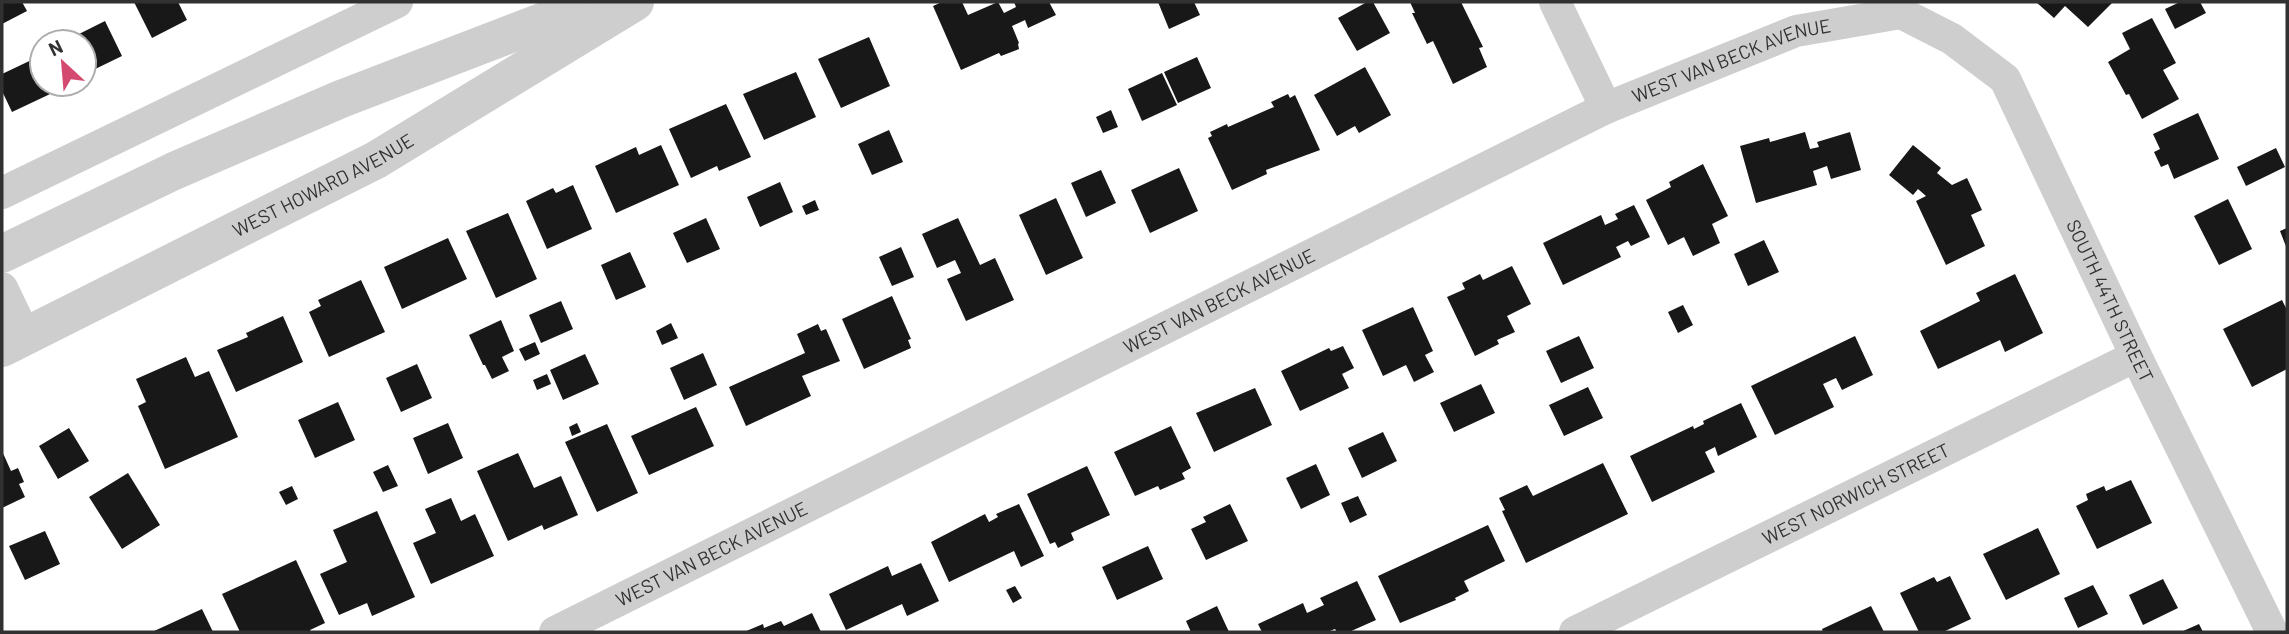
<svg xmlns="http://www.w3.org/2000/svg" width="2289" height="634" viewBox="0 0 2289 634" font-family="Barlow,sans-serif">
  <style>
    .building { fill: #181818 }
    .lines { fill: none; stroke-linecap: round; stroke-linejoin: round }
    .minor { stroke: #cecece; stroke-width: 32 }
    .tertiary { stroke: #cecece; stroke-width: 38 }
    .labels { text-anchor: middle; stroke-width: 7; stroke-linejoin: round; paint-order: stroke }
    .street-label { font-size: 19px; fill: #313131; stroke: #fff }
  </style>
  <rect width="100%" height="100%" fill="#fff"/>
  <path class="building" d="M2,2H22L27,11L2,24Z
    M134,2H178L187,20L152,38Z
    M942,2H962L968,15L998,2L1004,13L1016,7L1014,2H1049L1056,15L1028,28L1025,20L1012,26L1019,43L1018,44L1019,49L1001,56L999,53L961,70L933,6Z
    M1158,2H1194L1200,15L1169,29Z
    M1367,2H1373L1390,33L1357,51L1338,18Z
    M1410,2H1461L1483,47L1479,48L1487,67L1453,84L1433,41L1427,44L1412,13H1415Z
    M2036,2H2113L2088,27L2065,6L2054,18Z
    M2180,2H2200L2206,13L2175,29L2165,9Z
    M2152,18L2176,63L2163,70L2179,99L2142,119L2129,94L2126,95L2108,62L2130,49L2122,33Z
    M105,21L122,56L87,73L84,66V42H73L71,38Z
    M869,37L890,86L841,108L818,59Z
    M42,55V84H63L65,87L12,112L2,91V74Z
    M1197,57L1211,88L1178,103L1164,72Z
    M1365,67L1391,115L1359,133L1355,126L1337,136L1314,95Z
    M796,72L816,117L764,140L743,94Z
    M1162,73L1177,105L1142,121L1128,89Z
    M1288,94L1290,98L1295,95L1320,150L1266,170L1267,174L1232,190L1208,138L1212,136L1210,132L1227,124L1228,127L1274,107L1271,102Z
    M726,104L751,157L719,171L717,166L691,178L669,129Z
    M1111,110L1118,127L1103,133L1096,117Z
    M2198,113L2219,159L2174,179L2168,164L2161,167L2154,152L2160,149L2153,134Z
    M889,130L903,162L872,175L858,144Z
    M1805,132L1810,149L1819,147L1817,142L1850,132L1861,170L1831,179L1827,166L1813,171L1817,185L1756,203L1740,146L1769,138L1770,142Z
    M661,145L679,185L616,213L595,166L636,147L639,155Z
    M1913,145L1941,168L1937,173L1952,185L1967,178L1982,210L1971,215L1985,246L1946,265L1916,201L1926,196L1918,189L1913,195L1889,175Z
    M2276,148L2285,167L2246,186L2237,167Z
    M1703,164L1728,216L1712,224L1720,243L1693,256L1684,237L1668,245L1646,200L1671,187L1669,182Z
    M1179,168L1198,211L1150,233L1131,190Z
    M1101,170L1116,203L1086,217L1071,183Z
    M780,182L793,212L760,227L747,197Z
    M573,185L592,229L547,249L526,201L553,188L556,193Z
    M1056,198L1083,258L1046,275L1019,215Z
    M2228,199L2252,249L2219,265L2194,216Z
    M815,200L819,210L806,215L802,206Z
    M1634,205L1650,237L1631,246L1628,241L1616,247L1621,257L1563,285L1543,243L1601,215L1605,225L1618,219L1615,214Z
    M508,213L537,279L496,298L466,231Z
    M706,218L720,249L687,263L673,233Z
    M958,218L980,265L995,258L1014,300L966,321L947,279L961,273L955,260L937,268L922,234Z
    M2287,228V249L2280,231Z
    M448,238L467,279L402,309L384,267Z
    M1764,240L1779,272L1748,286L1734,254Z
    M901,247L914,277L892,286L879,257Z
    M630,252L646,287L616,300L601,265Z
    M1512,266L1531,304L1507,316L1515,332L1497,340L1499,344L1475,356L1447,297L1465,289L1462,283L1480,274L1483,280Z
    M2015,274L2043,333L2005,352L2000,340L1938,369L1920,331L1980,301L1976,293Z
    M361,280L385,332L329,357L309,312L321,306L318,300Z
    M892,296L911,339L908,340L911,348L864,369L842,319Z
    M2282,300L2287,310V369L2252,387L2223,329Z
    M561,301L573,329L541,343L529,315Z
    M1683,305L1693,325L1678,333L1668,312Z
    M1413,307L1433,351L1425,355L1434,372L1414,382L1406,365L1383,376L1362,330Z
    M283,316L303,362L236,392L217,350L248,337L246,333Z
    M501,320L514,351L502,357L509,371L492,379L485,365H483L469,335Z
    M671,323L678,338L662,345L656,331Z
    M818,324L821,331L826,329L840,361L802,376L811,396L746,426L729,387L805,353L797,334Z
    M1579,336L1594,368L1561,383L1546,351Z
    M1855,336L1873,375L1842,390L1836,378L1823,384L1834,407L1775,435L1751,386Z
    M535,342L540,354L525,361L519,349Z
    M1343,346L1354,368L1342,374L1349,388L1300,411L1281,371L1329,348L1331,351Z
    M703,353L717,385L684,400L670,368Z
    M585,354L599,384L563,400L550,370Z
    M186,357L195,377L209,371L238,437L165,469L138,406L146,402L136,379Z
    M417,364L432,398L401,412L386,378Z
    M547,374L551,384L537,390L533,380Z
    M1481,384L1495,413L1454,432L1440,403Z
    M1588,387L1603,418L1564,436L1549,405Z
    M1255,388L1272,425L1214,452L1196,413Z
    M338,402L355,440L315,458L298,420Z
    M1741,403L1757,437L1718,456L1715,447L1705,452L1715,472L1652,502L1630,456L1693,426L1694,429L1704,424L1703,421Z
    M696,407L714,446L649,475L631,436Z
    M448,423L463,458L428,474L413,438Z
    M577,423L581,432L572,436L569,427Z
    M607,424L638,493L597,512L565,442Z
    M1171,426L1191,468L1182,473L1185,479L1160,490L1158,486L1135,496L1114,452Z
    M69,428L89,461L58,479L39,446Z
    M1383,432L1397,461L1362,478L1348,448Z
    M2,451L11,471L18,468L24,482L19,484L25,497L2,508Z
    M518,453L534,488L561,476L578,515L544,530L542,525L508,541L477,471Z
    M1603,463L1628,514L1526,563L1502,511L1505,510L1499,498L1527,485L1533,496Z
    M1316,464L1330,495L1301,509L1286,478Z
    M388,465L398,486L383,492L373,472Z
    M1087,466L1110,515L1071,533L1074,540L1058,548L1055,542L1050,544L1027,494Z
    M128,473L160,525L122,549L89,497Z
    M2131,480L2152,523L2097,549L2076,506L2088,500L2086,494L2104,486L2106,491Z
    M292,486L298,499L286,505L279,492Z
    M1358,496L1367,515L1350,523L1341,503Z
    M451,498L461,521L475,514L494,556L431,584L413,543L436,533L425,509Z
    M1019,504L1044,556L1021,567L1014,551L949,582L931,542L985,514L989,522L998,517L996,514Z
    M1230,504L1248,541L1206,560L1191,529L1206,522L1203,517Z
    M377,511L415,597L372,616L367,603L339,615L320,574L347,562L333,530Z
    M1488,525L1505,561L1464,581L1469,591L1455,598L1456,600L1400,623L1378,576Z
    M2038,528L2060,574L2006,600L1983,554Z
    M45,531L60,564L25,580L9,546Z
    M1148,546L1163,579L1117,600L1102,567Z
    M296,560L325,623L310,630L311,632H240L222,594Z
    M921,563L939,601L907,616L902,604L846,630L829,594L888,566L892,576Z
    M1950,576L1971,619L1943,632H1919L1900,593L1934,577L1937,582Z
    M2163,579L2178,608L2143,625L2129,595Z
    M1357,581L1376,620L1349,632H1337L1335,629L1327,632H1262L1258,624L1303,603L1307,613L1324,605L1320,598Z
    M2093,585L2108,614L2078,628L2064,598Z
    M1015,586L1022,598L1013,603L1006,590Z
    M1217,606L1229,632H1191L1186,621Z
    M1871,606L1884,632H1823L1822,629Z
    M202,609L213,632H152Z
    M812,613L821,632H744L763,624L764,628L781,621L784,626Z
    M2199,624L2203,632H2181Z"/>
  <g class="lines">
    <g class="minor">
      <path d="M1555,2L1606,108"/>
      <path d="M2,193L397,2"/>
      <path d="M2,288L25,336"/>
      <path id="s1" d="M555,632L1606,108L1796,31L1901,13L1952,39L2005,79L2136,356L2272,632"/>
      <path id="s2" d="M1575,632L2136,356"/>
    </g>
    <g class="tertiary">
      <path d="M2,254L174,171L341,99L594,2"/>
      <path id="s3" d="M2,348L376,160L635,2"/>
    </g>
  </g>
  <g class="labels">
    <g class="street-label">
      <text dy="7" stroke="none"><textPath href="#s1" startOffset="1309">WEST VAN BECK AVENUE</textPath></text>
      <text dy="7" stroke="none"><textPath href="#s3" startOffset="360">WEST HOWARD AVENUE</textPath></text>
      <text dy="7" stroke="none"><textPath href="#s1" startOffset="742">WEST VAN BECK AVENUE</textPath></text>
      <text dy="7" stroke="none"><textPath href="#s1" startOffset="1855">SOUTH 44TH STREET</textPath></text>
      <text dy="7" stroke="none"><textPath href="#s2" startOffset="313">WEST NORWICH STREET</textPath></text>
      <text dy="7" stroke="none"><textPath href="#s1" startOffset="175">WEST VAN BECK AVENUE</textPath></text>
    </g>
  </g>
  <rect width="2289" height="634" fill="none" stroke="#313131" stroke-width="7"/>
  <g transform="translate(63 63) rotate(334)"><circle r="33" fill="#ffffff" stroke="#adadad" stroke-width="2"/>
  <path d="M0-5L12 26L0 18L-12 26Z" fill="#d3496f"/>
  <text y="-10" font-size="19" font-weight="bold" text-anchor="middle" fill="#313131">N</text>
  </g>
</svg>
